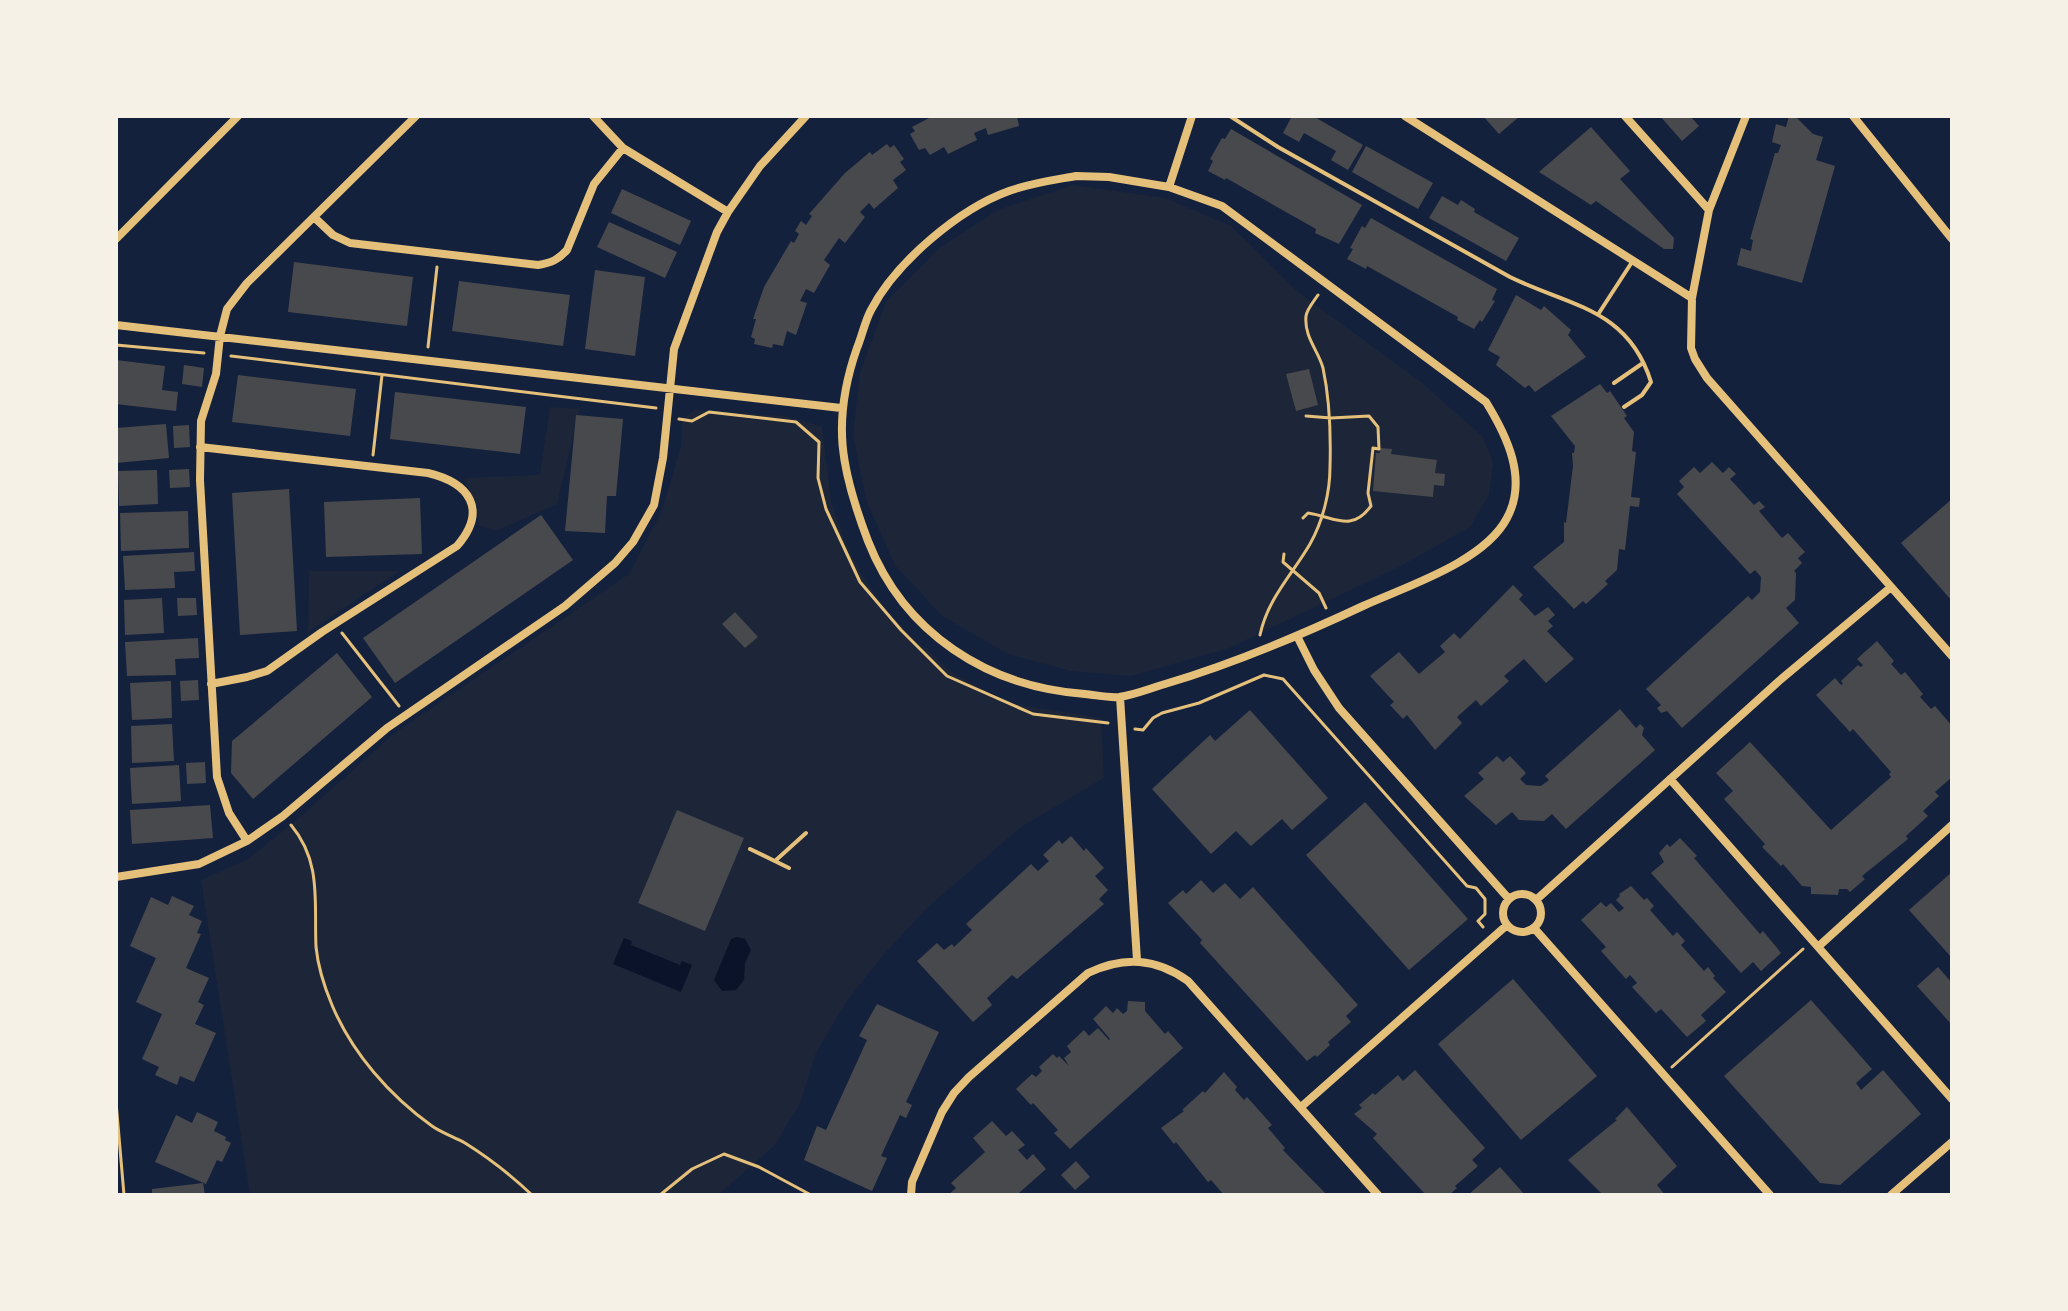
<svg xmlns="http://www.w3.org/2000/svg" width="2068" height="1311" viewBox="0 0 2068 1311" font-family="'Titillium Web',sans-serif">
  <style>
    .green { fill: #1d2539 }
    .water { fill: #0b132b }
    .building { fill: #48494c }
    .lines { fill: none; stroke-linecap: round; stroke-linejoin: round }
    .path { stroke: #e5c07b; stroke-width: 3 }
    .service { stroke: #e5c07b; stroke-width: 4 }
    .minor { stroke: #e5c07b; stroke-width: 8 }
  </style>
  <rect width="100%" height="100%" fill="#14213d"/>
  <path class="green" d="M1073,185L1165,198L1231,226L1298,292L1421,382L1483,437L1493,463L1489,495L1470,527L1399,567L1229,648L1131,676L1071,671L1008,654L942,616L895,565L866,500L853,435L860,373L886,302L938,249L998,210Z
    M550,407L580,409L557,504L496,531L479,525L477,505L464,478L540,475Z
    M694,410L786,416L822,427L831,501L847,546L859,570L890,616L950,671L1007,703L1101,718L1104,778L1021,827L928,907L884,954L846,1002L816,1053L800,1103L775,1145L718,1195H250L201,880L248,859L300,817L395,733L629,574L661,513L681,447L682,420Z
    M309,571H399L308,632Z"/>
  <path class="water" d="M737,937L745,939L751,950L745,963L744,980L736,990L722,991L714,980L731,939Z
    M624,938L632,941L631,945L680,965L682,961L692,965L681,992L613,964Z"/>
  <path class="building" d="M928,116H1017L1019,126L988,135L986,128L974,133L977,140L948,154L944,147L930,155L925,148L919,150L910,134L915,131L912,127L929,118Z
    M1292,116H1313L1363,145L1348,170L1331,160L1336,151L1304,133L1299,142L1283,133Z
    M1483,116H1520L1499,134Z
    M1660,116H1690L1699,126L1682,141Z
    M1789,116H1795L1813,134L1823,137L1816,160L1835,166L1802,283L1737,265L1741,248L1751,251L1753,240L1750,239L1775,153H1778L1781,145L1772,142L1776,124L1786,127Z
    M1591,127L1630,171L1620,179L1674,238L1673,249H1664L1596,201L1591,205L1539,172Z
    M1231,129L1362,205L1339,244L1315,233L1316,229L1226,178L1225,180L1208,171L1213,161L1210,159L1222,138L1225,139Z
    M887,144L890,148L894,145L904,159L900,162L906,170L893,180L898,188L874,209L869,203L860,212L865,217L845,243L839,238L824,260L830,265L814,293L806,289L800,301L807,303L796,335L787,331L783,346L773,344L772,348L754,344L755,339L751,337L756,319H753L764,287L791,241L794,243L799,234L795,231L801,221L806,225L812,216L809,214L845,173L870,152L872,155Z
    M1366,146L1433,183L1418,209L1352,172Z
    M622,189L691,221L680,245L611,213Z
    M1442,196L1458,205L1461,200L1475,209L1474,212L1519,238L1506,261L1429,218Z
    M1371,218L1497,289L1492,300L1495,301L1482,322L1480,320L1474,329L1457,320L1458,317L1367,266L1366,269L1347,259L1353,249L1350,248L1362,226L1365,228Z
    M609,222L677,252L665,278L597,247Z
    M294,262L413,277L407,326L288,312Z
    M595,270L645,277L635,356L585,349Z
    M459,281L570,295L563,346L452,331Z
    M1516,295L1541,310L1544,306L1571,330L1568,335L1586,357L1535,392L1529,385L1525,388L1496,365L1500,357L1488,350Z
    M116,360L165,366L162,390L178,392L176,411L116,404Z
    M184,365L204,368L202,387L182,384Z
    M1309,369L1318,405L1296,411L1286,374Z
    M238,375L356,389L350,436L232,422Z
    M1600,384L1607,393L1610,391L1627,416L1624,418L1634,432L1632,451L1636,452L1631,497L1640,498L1639,507L1630,506L1625,550L1619,549L1617,570L1605,581L1608,584L1586,604L1583,601L1574,609L1533,567L1564,542V522L1566,523L1573,466L1572,453H1574L1575,446L1551,416Z
    M395,392L526,407L520,454L390,439Z
    M576,415L623,419L616,496H607L605,533L565,531Z
    M166,424L169,458L116,463V428Z
    M189,425L190,447L174,448L173,426Z
    M1380,448L1392,449L1391,454L1437,460L1435,473L1445,474L1444,486L1434,485L1433,497L1373,491L1376,453H1380Z
    M1712,462L1723,473L1729,467L1736,474L1730,479L1754,505L1759,501L1765,507L1759,511L1782,538L1788,533L1805,552L1798,558L1802,563L1794,571L1796,573L1795,600L1786,608L1799,623L1682,728L1667,711L1661,713L1657,708L1661,705L1646,689L1748,596L1752,600L1760,592L1761,577L1755,570L1750,574L1677,494L1684,487L1679,481L1694,467L1700,473Z
    M189,469L190,487L170,488L169,470Z
    M157,470L158,504L119,506L118,471Z
    M289,489L297,631L240,635L232,493Z
    M420,498L422,554L326,557L324,502Z
    M1952,499V601L1901,543Z
    M188,511L189,548L121,551L120,513Z
    M541,515L573,560L395,683L363,638Z
    M194,552L195,571L174,572L175,588L125,590L123,556Z
    M1513,585L1523,595L1519,599L1535,616L1548,607L1555,615L1548,621L1553,626L1547,631L1574,659L1546,683L1524,659L1504,676L1509,681L1481,706L1476,700L1457,717L1462,723L1435,750L1407,715L1403,719L1390,705L1394,702L1370,676L1399,652L1419,674L1445,652L1440,646L1454,633L1460,639Z
    M162,598L164,633L125,635L124,600Z
    M177,598H196L197,615L178,616Z
    M735,612L758,637L745,648L722,624Z
    M198,638L199,658L175,659L176,675L127,676L125,642Z
    M1877,641L1894,661L1891,664L1901,675L1905,672L1923,694L1920,697L1931,709L1935,706L1952,726L1950,731L1952,777L1935,792L1939,796L1923,811L1928,816L1906,836L1908,839L1862,876L1865,879L1850,892L1847,889H1839L1838,895L1811,894V887L1802,886L1783,864L1781,866L1762,847L1765,844L1724,799L1733,791L1716,773L1750,742L1831,830L1891,777L1889,774L1891,772L1853,729L1850,732L1816,695L1835,678L1841,685L1843,684L1841,681L1858,665L1861,667L1863,665L1857,659Z
    M337,653L372,697L253,799L231,773L232,741Z
    M198,680L199,700L181,701L180,681Z
    M171,681L172,718L132,720L130,683Z
    M1620,709L1636,728L1640,724L1644,728L1642,735L1655,750L1566,829L1552,814L1544,821L1519,820L1512,812L1496,825L1464,796L1484,779L1478,773L1497,756L1503,762L1510,756L1526,773L1520,779L1526,785L1541,786L1549,780L1545,776Z
    M1250,710L1328,798L1292,830L1282,819L1251,846L1236,831L1211,854L1152,789L1210,735L1215,741Z
    M172,724L174,761L132,763L131,726Z
    M205,762L206,783L187,784L186,763Z
    M179,765L181,801L132,804L130,768Z
    M1365,802L1468,919L1409,970L1306,855Z
    M210,805L213,838L132,844L130,810Z
    M677,810L744,838L705,931L638,903Z
    M1071,836L1084,851L1086,848L1104,868L1095,876L1108,890L1099,899L1104,904L1017,979L1012,975L987,998L992,1005L973,1022L917,961L937,943L944,950L952,944L954,947L972,930L966,924L1031,864L1038,871L1049,861L1043,855L1059,840L1062,844Z
    M1680,838L1697,856L1694,858L1760,934L1763,931L1778,949L1781,953L1761,971L1753,962L1741,973L1651,873L1664,862L1659,853L1667,844L1670,847Z
    M1952,872V958L1909,910Z
    M1201,880L1213,893L1225,883L1240,899L1253,887L1358,1005L1346,1016L1351,1022L1328,1042L1330,1045L1317,1057L1315,1055L1307,1061L1200,943L1202,940L1168,903L1183,890L1186,894Z
    M1631,886L1644,900L1647,898L1654,906L1650,910L1673,936L1677,932L1685,941L1681,945L1704,971L1708,967L1715,976L1713,978L1726,992L1701,1015L1706,1021L1687,1037L1661,1009L1656,1013L1632,987L1637,983L1630,975L1626,979L1601,951L1606,947L1581,920L1601,902L1606,907L1611,903L1619,912L1624,908L1616,900L1620,896L1619,894Z
    M172,896L194,906L189,915L202,921L197,933L201,934L186,968L209,978L198,1002L204,1005L195,1024L216,1033L194,1082L180,1076L177,1085L155,1075L159,1067L142,1059L162,1014L136,1002L156,958L130,946L151,897L168,905Z
    M1938,967L1952,983V1025L1917,986Z
    M1513,979L1597,1076L1521,1140L1438,1044Z
    M1811,1000L1872,1069L1856,1083L1861,1090L1883,1070L1921,1114L1840,1185L1820,1183L1724,1076Z
    M1128,1001L1145,1002V1011L1165,1034L1168,1031L1183,1048L1070,1149L1054,1133L1058,1130L1033,1103L1031,1105L1016,1089L1032,1074L1036,1077L1042,1071L1039,1067L1053,1054L1057,1058L1059,1056L1069,1066L1064,1058L1071,1052L1067,1046L1084,1030L1089,1036L1098,1028L1109,1040L1110,1039L1093,1019L1106,1006L1113,1013L1117,1008L1123,1014L1127,1011Z
    M877,1004L939,1032L906,1102L912,1105L906,1118L900,1115L881,1156L887,1158L872,1191L804,1160L817,1126L826,1130L867,1040L859,1036Z
    M1415,1070L1485,1148L1472,1160L1478,1166L1455,1186L1457,1188L1449,1195H1426L1373,1138L1377,1134L1354,1114L1362,1108L1359,1105L1373,1093L1375,1095L1398,1075L1403,1081Z
    M1224,1072L1237,1087L1235,1090L1244,1100L1247,1097L1272,1125L1268,1128L1285,1148L1283,1150L1327,1195H1224L1211,1180L1208,1182L1176,1142L1174,1144L1161,1128L1184,1111L1182,1110L1203,1091L1205,1093Z
    M1627,1107L1677,1166L1657,1185L1665,1195H1603L1568,1160L1617,1120L1615,1119Z
    M197,1112L218,1122L214,1131L226,1137L225,1140L231,1143L222,1162L217,1160L206,1184L155,1162L176,1115L192,1123Z
    M992,1121L1006,1136L1012,1131L1025,1145L1018,1150L1027,1160L1033,1154L1046,1169L1019,1193L1021,1195H948L956,1188L951,1183L985,1152L973,1138Z
    M1076,1161L1090,1177L1075,1190L1061,1175Z
    M1500,1167L1525,1195H1468Z
    M203,1183L205,1195H152V1189Z"/>
  <g class="lines">
    <path class="path" d="M116,345L204,353
      M428,347L437,267
      M231,356L656,408
      M679,419L692,421L709,412L796,422L819,442L818,478L826,509L860,582L901,630L947,676L1033,714L1108,723
      M373,455L382,375
      M1303,518L1308,513C1335,517 1351,533 1371,506L1368,493L1373,448L1379,449L1378,427L1369,416L1331,418L1306,416
      M1284,554L1283,562L1319,593L1326,608
      M342,633L399,706
      M1260,635C1268,598 1292,575 1310,544C1323,521 1330,492 1330,467C1331,433 1330,401 1323,368C1318,350 1304,337 1306,316C1307,309 1314,301 1318,295
      M1135,729L1143,730L1153,718L1162,713L1199,703L1264,675L1283,679L1467,886L1476,888L1485,899V914L1478,921L1483,927
      M291,825C322,862 314,902 316,947C318,967 324,986 332,1005C352,1053 390,1096 432,1126C442,1133 454,1137 465,1143C489,1158 511,1175 532,1195
      M1672,1067L1803,949
      M116,1102L124,1195
      M660,1195L692,1169L724,1154L759,1167L811,1195"/>
    <path class="service" d="M1230,116L1278,147L1510,277C1569,306 1628,308 1651,382L1642,395L1624,407
      M1599,313L1632,262
      M1614,383L1643,363
      M750,849L789,868
      M775,861L806,833"/>
    <path class="minor" d="M593,116L623,148L728,212
      M1405,116L1692,298
      M1625,116L1709,210
      M1746,116L1709,210L1692,298L1691,348L1695,359L1707,378L1952,656
      M1853,116L1952,239
      M1076,176L1109,177L1169,187L1222,206L1486,402C1507,436 1528,479 1507,518C1484,562 1407,586 1363,606C1299,636 1233,664 1165,684C1151,688 1134,695 1119,697C1108,698 1096,695 1085,694C987,687 904,633 868,541C841,470 831,422 857,348C862,336 865,321 871,310C896,262 959,209 1009,191C1031,183 1054,180 1076,176Z
      M1169,187L1192,116
      M315,218L333,235L350,243L538,265C551,263 558,260 567,250L594,184L623,148
      M116,239L238,116
      M116,325L841,408
      M200,447L428,473C470,483 488,510 457,546L322,632L267,671L247,677L211,684
      M1297,636L1314,670L1339,708L1509,899
      M1120,697L1137,960
      M1670,779L1952,1099
      M247,841L229,813L217,777L200,480L201,421L216,374L220,336L227,309L247,283L416,116
      M116,877L199,864L247,841L283,816L387,728L565,606L615,563L633,542L654,505L663,458L674,349L717,232L728,212L760,166L806,116
      M1503 913a19 19 0 1 1 38 0a19 19 0 1 1-38 0Z
      M1536,900L1779,681L1891,587
      M1534,928L1770,1195
      M1819,946L1952,825
      M1301,1107L1507,925
      M911,1195L912,1182L942,1112L954,1093L969,1077L1088,973C1124,956 1156,958 1188,981L1378,1195
      M1891,1195L1952,1142"/>
  </g>
  <rect width="2068" height="1311" fill="none" stroke="#f6f1e7" stroke-width="236"/>
</svg>
